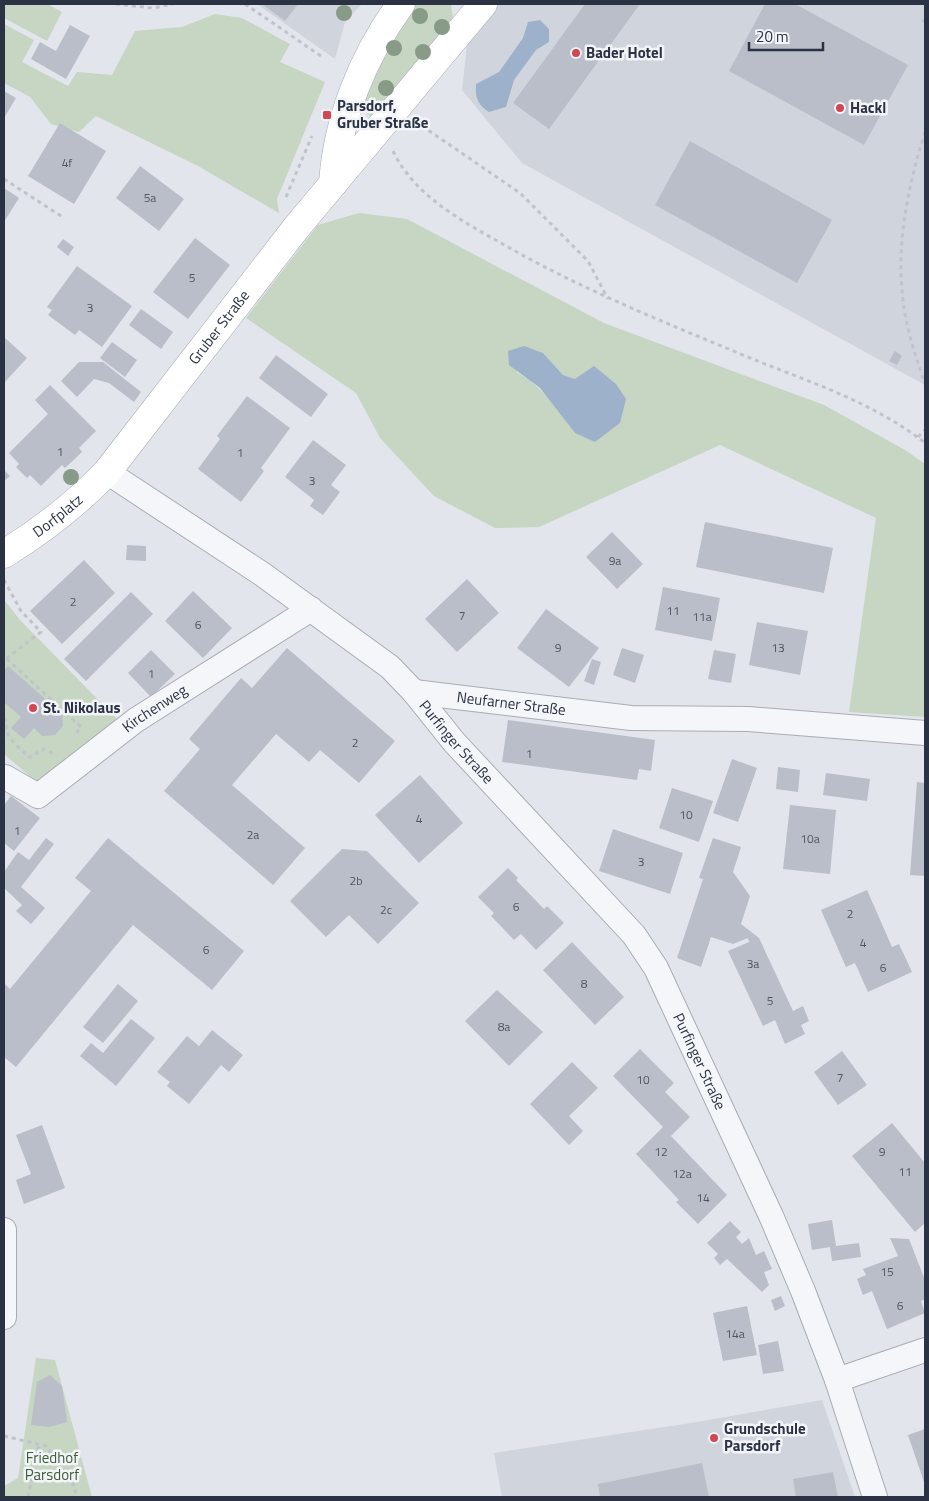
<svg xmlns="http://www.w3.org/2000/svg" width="929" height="1501" viewBox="0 0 929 1501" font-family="'Titillium Web',sans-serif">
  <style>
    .built { fill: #d0d4dd }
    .green { fill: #c7d5c3; fill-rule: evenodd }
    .water { fill: #9db1cb }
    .building { fill: #b9bec8 }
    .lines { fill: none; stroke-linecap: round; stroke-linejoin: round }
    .street-casing { stroke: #a7acb5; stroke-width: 26 }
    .secondary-casing { stroke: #a7acb5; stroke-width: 29 }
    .path { stroke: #c0c3ca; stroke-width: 3; stroke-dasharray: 4 4; stroke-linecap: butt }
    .street { stroke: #f5f6f9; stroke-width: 24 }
    .secondary { stroke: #fff; stroke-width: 28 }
    .tree { fill: #879b88 }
    .poi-dot { fill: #d14753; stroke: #f2f4f8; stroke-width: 2 }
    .labels { text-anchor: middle; stroke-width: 5; stroke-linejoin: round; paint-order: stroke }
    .number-label { font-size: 12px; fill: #4e5564 }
    .poi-label { font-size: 15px; font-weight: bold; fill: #2a3243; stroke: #f2f4f8; text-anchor: start }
    .street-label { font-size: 15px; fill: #2a3243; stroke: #f2f4f8 }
    .park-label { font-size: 15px; fill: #3c5f37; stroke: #f2f4f8 }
  </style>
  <rect width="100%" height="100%" fill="#e2e5eb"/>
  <path class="built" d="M257,4H362L345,22L335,59Z
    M466,4H925V385L522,163L462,90L471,9Z
    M822,1400L855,1497H502L494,1453L691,1423Z"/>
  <path class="green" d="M4,4H47L62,12L47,41L4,18Z
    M409,4H451L454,26L379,121L361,110L381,54Z
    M215,14L242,18L290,44L280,62L325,82L277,199L279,213L198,166L96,116L79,132L51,124L30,97L4,83V24L34,40L22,62L68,86L77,72L112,75L135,31L182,27Z
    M359,213L407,219L604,323L824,405L905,450L925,464V717L849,712L876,518L720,445L539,527L495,528L434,496L380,438L356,393L246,318L318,225ZM543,353L563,375L575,379V433C558,411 542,385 516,372Z
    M6,602L19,619L117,719L40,785L4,754V603Z
    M36,1358L55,1360L92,1497H4V1486L18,1478Z"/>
  <path class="water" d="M540,20L549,29V42L536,50L514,80L506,107L489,112C478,105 475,98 476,84L499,72L523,38L528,22Z
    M524,346L543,353L563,375L575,379L594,366L616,384L626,399L620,423L595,442L575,433L540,388L509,365L508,351Z"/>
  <path class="building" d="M262,4H298L285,21Z
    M585,4H640L549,129L513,103Z
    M765,4H795L908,65L864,145L729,71Z
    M70,25L90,36L66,79L31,59L40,42L56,51Z
    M4,91L16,98L4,118Z
    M60,123L106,151L74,204L28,176Z
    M690,141L832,220L797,283L655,205Z
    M140,166L184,199L159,231L116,198Z
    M4,188L19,198L4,222Z
    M195,238L230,265L188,319L153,292Z
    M63,239L74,247L68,256L57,247Z
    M77,266L132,306L102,347L79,330L75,335L48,315L52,310L47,307Z
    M141,309L173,332L161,349L129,325Z
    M4,337L27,358L4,383Z
    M112,342L137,360L125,377L100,358Z
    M895,351L902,356L897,365L889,361Z
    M276,355L328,394L311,417L259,378Z
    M79,362H103L141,392L134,402L109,383L94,379L77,397L61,381Z
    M50,385L96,431L79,448L82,452L65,468L62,465L41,486L30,475L27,478L16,467L19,464L9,453L48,414L35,400Z
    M247,396L290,428L261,468L264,471L241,502L198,469L220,439L217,436Z
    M313,440L346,465L331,485L340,492L323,515L310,506L314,500L285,477Z
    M4,470L10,476L4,481Z
    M705,522L833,548L824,593L696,567Z
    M612,532L643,564L617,589L586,557Z
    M127,545L146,546V561L126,560Z
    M84,560L115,593L62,644L30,611Z
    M467,579L499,613L457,652L425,619Z
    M663,587L720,598L712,641L655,630Z
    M193,591L232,628L203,658L165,621Z
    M131,592L153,614L86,681L64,659Z
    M546,609L599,648L569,687L517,648Z
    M757,622L808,631L800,675L749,665Z
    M287,648L395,741L359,783L320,750L309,762L276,734L232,785L305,848L273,885L164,791L200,749L189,739L241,678L252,688Z
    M622,648L644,655L635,683L613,675Z
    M151,650L175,674L151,697L128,673Z
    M714,650L736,654L731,683L708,679Z
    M592,659L601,662L594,685L584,681Z
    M8,666L62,714L63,726L55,735L42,736L34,728L24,739L11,728L21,717L4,702V671Z
    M508,720L655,740L651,771L639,769L637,780L502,762Z
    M732,759L757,768L738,822L713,813Z
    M778,767L800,770L798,792L776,789Z
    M826,773L870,779L867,801L823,795Z
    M420,775L463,823L419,863L375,815Z
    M917,782L925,783V876L910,875Z
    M672,788L713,801L699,842L659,828Z
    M11,796L40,818L14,851L4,843V805Z
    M790,805L836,810L830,874L783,869Z
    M613,829L683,853L670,894L599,871Z
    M46,838L54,844L21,887L45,908L31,924L16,911L22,905L4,888V872L18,852L29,860Z
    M108,838L244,951L212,990L133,925L16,1067L4,1057V983L10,989L91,891L75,878Z
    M713,838L741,847L733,872L750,896L741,924L759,938L793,1011L803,1006L809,1021L801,1025L805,1034L785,1044L775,1020L763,1026L728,951L749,942L748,938L733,944L711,937L701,967L677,958L703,879L699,878Z
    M342,849L367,851L419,903L378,944L349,915L326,937L290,901Z
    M508,868L518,878L516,880L544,909L547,906L564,923L536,950L521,934L514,940L491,916L494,913L478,897Z
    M867,890L892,947L899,944L912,972L868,992L855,963L846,967L821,910Z
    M572,942L624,997L595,1025L543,970Z
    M118,984L138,1001L103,1043L83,1027Z
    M497,990L543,1032L509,1066L465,1021Z
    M131,1019L155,1038L116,1086L80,1056L91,1043L103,1053Z
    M212,1030L243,1055L229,1072L221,1065L189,1104L167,1086L170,1082L157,1072L187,1036L199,1046Z
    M640,1049L674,1083L665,1092L690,1117L671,1136L727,1195L698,1224L676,1202L679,1200L636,1154L663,1127L613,1076Z
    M842,1051L867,1085L838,1105L814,1072Z
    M572,1062L598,1088L569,1116L583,1131L569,1145L530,1104Z
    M892,1123L925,1163V1223L915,1232L852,1156Z
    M42,1125L65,1188L24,1204L16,1180L31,1174L16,1135Z
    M832,1220L836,1246L859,1243L861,1257L832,1261L830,1247L812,1250L808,1224Z
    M730,1221L741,1232L736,1237L742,1244L749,1238L756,1255L764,1251L772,1269L764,1272L769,1285L762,1292L727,1259L720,1265L714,1258L718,1254L707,1243Z
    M890,1238L909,1239L925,1280V1299L921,1301L925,1313L887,1329L872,1291L863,1295L857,1279L866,1275L863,1269L898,1256Z
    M781,1296L785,1306L775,1311L771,1300Z
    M747,1306L757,1355L723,1361L713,1313Z
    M778,1341L784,1371L763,1374L758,1345Z
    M50,1375L62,1386L67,1422L49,1427L31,1425L37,1382Z
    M925,1429V1485L908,1435Z
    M702,1463L709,1497H600L598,1484Z
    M833,1472L838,1497H796L793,1479Z"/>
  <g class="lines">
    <g class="street-casing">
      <g id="street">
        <path id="s1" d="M107,472L262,574L390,667L414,692L454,742L634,935L656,968L772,1218L803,1291L837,1380L875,1497"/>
        <path id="s2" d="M414,692L631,718L748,719L925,733"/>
        <path id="s3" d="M5,777L38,796L136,720L311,609"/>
        <path d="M4,1230V1317"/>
        <path d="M837,1380L925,1350"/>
      </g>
    </g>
    <g class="secondary-casing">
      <g id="secondary">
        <path d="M333,184C337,120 363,56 401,4"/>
        <path id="s4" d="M4,554C43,530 76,504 107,472L296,228L483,4"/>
      </g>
    </g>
    <path class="path" d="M116,4L153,8L173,4
      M245,4L321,56
      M922,20L925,21
      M422,126L520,193L588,261L608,299
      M925,132C908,186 896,243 903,300C906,329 916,357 925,384
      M393,151C414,195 460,220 501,243C582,290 669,324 755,360C813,383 876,404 925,443
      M4,179L64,218
      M286,197L312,136
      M918,437L925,430
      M4,580L21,611L41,632L4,660
      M7,659L81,727L74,736
      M4,718L7,722C3,739 19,745 28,757
      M28,758L44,749L54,754
      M4,1436L46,1446L72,1481L77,1497
      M28,1497L39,1444"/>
    <use href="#street" class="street"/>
    <use href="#secondary" class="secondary"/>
  </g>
  <g class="tree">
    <circle cx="344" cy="13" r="8"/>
    <circle cx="420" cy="16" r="8"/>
    <circle cx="442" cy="27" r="8"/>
    <circle cx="394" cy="48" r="8"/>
    <circle cx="423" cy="52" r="8"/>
    <circle cx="386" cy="88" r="8"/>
    <circle cx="71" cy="477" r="8"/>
  </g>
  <g class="poi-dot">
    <circle cx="576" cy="53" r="5"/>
    <circle cx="840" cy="108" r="5"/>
    <rect x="322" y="110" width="10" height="10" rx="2.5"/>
    <circle cx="33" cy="708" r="5"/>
    <circle cx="714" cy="1438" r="5"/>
  </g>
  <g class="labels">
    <g class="number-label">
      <text x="67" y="167">4f</text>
      <text x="150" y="202">5a</text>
      <text x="192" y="282">5</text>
      <text x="90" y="312">3</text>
      <text x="60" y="456">1</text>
      <text x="240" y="457">1</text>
      <text x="312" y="485">3</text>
      <text x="615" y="565">9a</text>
      <text x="73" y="606">2</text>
      <text x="673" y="615">11</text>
      <text x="462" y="620">7</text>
      <text x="702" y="621">11a</text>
      <text x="198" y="629">6</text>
      <text x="558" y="652">9</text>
      <text x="778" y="652">13</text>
      <text x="151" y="678">1</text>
      <text x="355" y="747">2</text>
      <text x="529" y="758">1</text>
      <text x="686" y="819">10</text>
      <text x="419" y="823">4</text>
      <text x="17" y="835">1</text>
      <text x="253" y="839">2a</text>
      <text x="810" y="843">10a</text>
      <text x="641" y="866">3</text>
      <text x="356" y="885">2b</text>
      <text x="516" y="911">6</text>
      <text x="386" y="914">2c</text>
      <text x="850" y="918">2</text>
      <text x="863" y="947">4</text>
      <text x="206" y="954">6</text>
      <text x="753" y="968">3a</text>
      <text x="883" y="972">6</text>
      <text x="584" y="988">8</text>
      <text x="770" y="1005">5</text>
      <text x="504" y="1031">8a</text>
      <text x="840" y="1082">7</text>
      <text x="643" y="1084">10</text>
      <text x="661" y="1156">12</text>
      <text x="882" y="1156">9</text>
      <text x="905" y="1176">11</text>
      <text x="682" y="1178">12a</text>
      <text x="703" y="1202">14</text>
      <text x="887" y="1276">15</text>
      <text x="900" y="1310">6</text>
      <text x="735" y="1338">14a</text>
    </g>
    <g class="poi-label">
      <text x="586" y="58">Bader Hotel</text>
      <text x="337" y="111">Parsdorf,<tspan x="337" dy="17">Gruber Straße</tspan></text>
      <text x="850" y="113">Hackl</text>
      <text x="43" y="713">St. Nikolaus</text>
      <text x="724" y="1434">Grundschule<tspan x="724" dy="17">Parsdorf</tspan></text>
    </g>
    <g class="street-label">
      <text dy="5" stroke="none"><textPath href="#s4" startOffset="315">Gruber Straße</textPath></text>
      <text dy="5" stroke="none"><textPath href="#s4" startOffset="66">Dorfplatz</textPath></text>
      <text dy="5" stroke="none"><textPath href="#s2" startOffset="98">Neufarner Straße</textPath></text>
      <text dy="5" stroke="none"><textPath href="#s3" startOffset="184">Kirchenweg</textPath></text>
      <text dy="5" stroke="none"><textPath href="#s1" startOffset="444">Purfinger Straße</textPath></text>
      <text dy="5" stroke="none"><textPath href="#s1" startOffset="849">Purfinger Straße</textPath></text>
    </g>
    <g class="park-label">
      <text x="52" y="1463">Friedhof<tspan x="52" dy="17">Parsdorf</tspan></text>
    </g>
  </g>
  <rect width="929" height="1501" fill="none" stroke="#2a3243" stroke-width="10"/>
  <path d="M749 42v8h74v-8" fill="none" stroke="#2a3243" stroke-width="2.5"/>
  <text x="756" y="42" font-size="15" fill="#2a3243" stroke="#f2f4f8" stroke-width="4" paint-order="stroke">20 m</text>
</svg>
